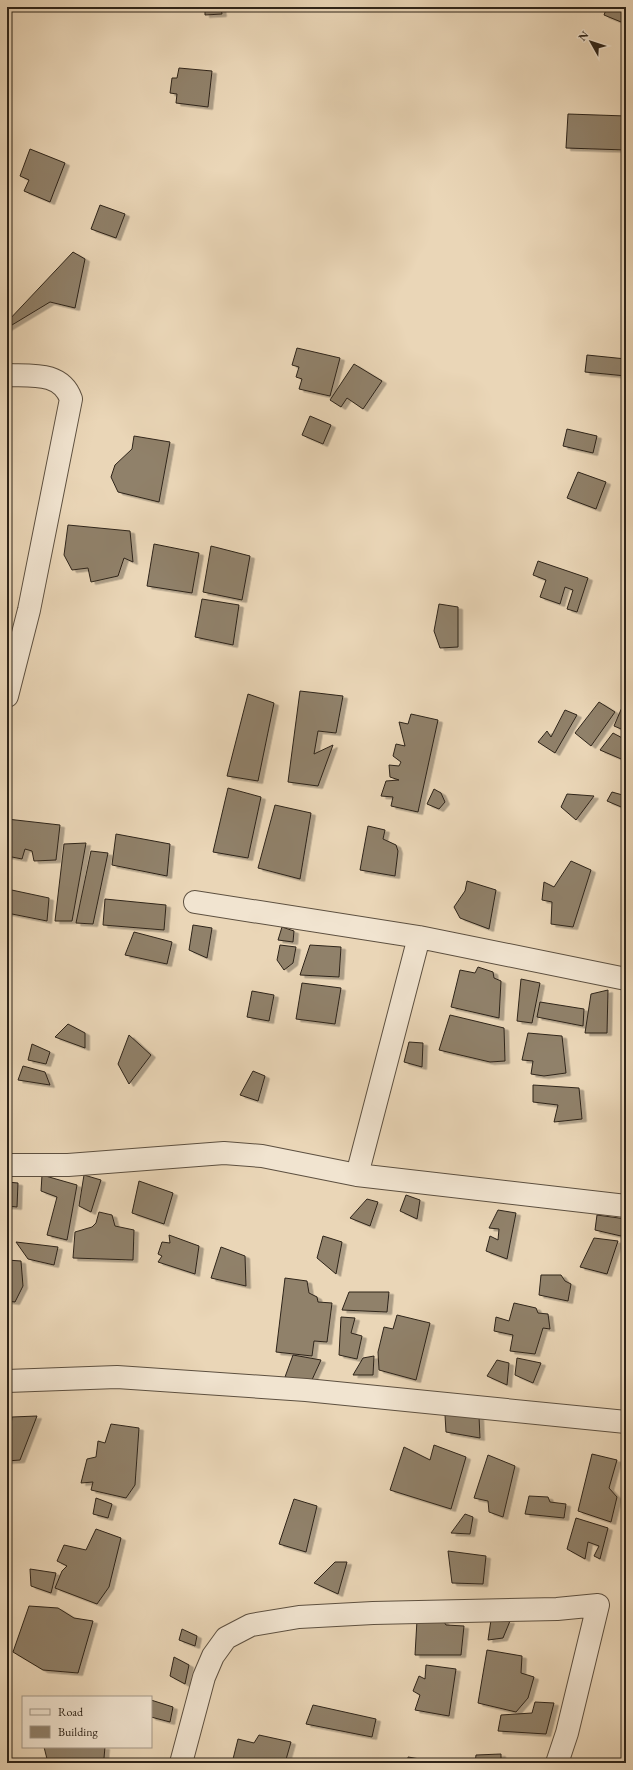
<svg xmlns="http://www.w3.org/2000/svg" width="633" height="1770" viewBox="0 0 633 1770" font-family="'EB Garamond',serif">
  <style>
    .building { fill: #90816b; stroke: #2e2419; filter: url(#shadow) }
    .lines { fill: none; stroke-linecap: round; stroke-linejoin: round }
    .minor-casing { stroke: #5d5040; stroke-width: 24 }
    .minor { stroke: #f1e4d0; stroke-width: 22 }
  </style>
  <defs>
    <filter id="shadow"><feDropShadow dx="4.5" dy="2.5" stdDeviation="0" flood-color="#0004"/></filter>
  </defs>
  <rect width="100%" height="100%" fill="#ead6b7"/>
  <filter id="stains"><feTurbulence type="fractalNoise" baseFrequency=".005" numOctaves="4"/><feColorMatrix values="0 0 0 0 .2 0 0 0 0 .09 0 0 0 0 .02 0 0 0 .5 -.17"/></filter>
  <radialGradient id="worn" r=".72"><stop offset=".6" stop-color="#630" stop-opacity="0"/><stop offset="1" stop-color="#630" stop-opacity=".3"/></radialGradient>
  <path class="building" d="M205,7H221L222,14L205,15Z
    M607,7H626V24L604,15Z
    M179,68L212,71L208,107L176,103L177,94L170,93L172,78H177Z
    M568,114L626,116V150L566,148Z
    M30,149L65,163L50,202L24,191L29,180L20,176Z
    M100,205L125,214L116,238L91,229Z
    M73,252L85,259L75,308L50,302L7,328V322Z
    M297,348L340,358L330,396L299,389L302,379L296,377L299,367L292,365Z
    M587,355L626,359V376L585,372Z
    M354,364L382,381L363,409L347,398L341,407L330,400Z
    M310,416L331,425L323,444L302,435Z
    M567,429L597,436L593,453L563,446Z
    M134,436L170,442L159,502L118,492L111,477L115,465L132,449Z
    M578,472L606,482L596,509L567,498Z
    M68,525L130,531L133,562L124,558L118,576L91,582L88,568L72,570L64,555Z
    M154,544L199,553L192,593L147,586Z
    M211,546L250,556L242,600L203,592Z
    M538,561L588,578L577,612L567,609L573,590L565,587L560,604L540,597L546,580L533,575Z
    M202,599L239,605L233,645L195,637Z
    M439,604L458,607V647L440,648L434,631Z
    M300,691L343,696L336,733L318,731L314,754L333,745L318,786L288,782Z
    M248,694L274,703L258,781L227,776Z
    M599,702L615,712L591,746L575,733Z
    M623,705L626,706V731L614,726Z
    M565,710L577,715L555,753L538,742L547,731L551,737Z
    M411,714L438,720L418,812L391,806L393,797L381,796L386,781L399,780L390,777L389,765L399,766L401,762L393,756L396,744L405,746L399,722L408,724Z
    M613,733L626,740V761L600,750Z
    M228,788L261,797L248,858L213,852Z
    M434,789L441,793L445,802L439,809L427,804Z
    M612,792L626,796V809L607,801Z
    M567,794L594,796L576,820L561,807Z
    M275,805L311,813L300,879L258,868Z
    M7,819L60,825L56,860L34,861L32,851L25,849L22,859L7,856Z
    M368,826L385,830L383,839L396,845L398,851L395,876L360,870Z
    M116,834L170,844L167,876L112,865Z
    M86,843L72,921H55L64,844Z
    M91,851L108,853L93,924L76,923Z
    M571,861L591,870L573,927L551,924L552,902L542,900L544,882L554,887Z
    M467,881L496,890L489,929L460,918L454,907L465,891Z
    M7,889L49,898L47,921L7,913Z
    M105,899L166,905L164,930L103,925Z
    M193,925L212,928L207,958L189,950Z
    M282,927L294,931L293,942L278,940Z
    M134,932L172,942L167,964L125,955Z
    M280,945L296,947L293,963L284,970L277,960Z
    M310,945L341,947L339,977L300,975Z
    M478,967L493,972L494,978L501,981L499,1018L451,1007L460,970L475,973Z
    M521,979L540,983L532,1023L517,1021Z
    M302,983L341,988L335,1024L296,1019Z
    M608,990L607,1033H585L591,994Z
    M252,991L274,995L269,1021L247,1017Z
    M540,1002L584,1009L583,1026L537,1017Z
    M450,1015L504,1028L505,1061L490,1062L439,1050Z
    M68,1024L85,1033V1048L55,1037Z
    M528,1033L562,1036L566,1073L544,1076L531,1074L533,1061L522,1060Z
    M129,1035L151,1055L129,1084L118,1064Z
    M409,1042L423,1043L422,1067L404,1062Z
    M32,1044L50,1052L46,1064L28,1060Z
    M23,1066L45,1072L50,1085L18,1080Z
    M253,1071L265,1076L258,1101L240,1095Z
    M533,1085L579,1088L582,1119L554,1122L558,1105L533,1102Z
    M42,1175L77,1185L67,1240L47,1235L57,1197L41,1191Z
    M84,1175L101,1180L91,1212L79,1206Z
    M139,1181L173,1193L164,1224L132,1213Z
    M7,1182L18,1183L17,1207L7,1206Z
    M406,1195L420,1200L417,1219L400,1211Z
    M367,1199L378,1202L370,1226L350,1218Z
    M498,1210L516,1213L507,1259L486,1251L490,1236L498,1240L499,1229L489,1228Z
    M99,1212L112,1215L115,1226L134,1230L133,1260L73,1258L75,1232L92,1227L96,1223Z
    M597,1215L626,1219L621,1236L595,1230Z
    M169,1235L199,1246L195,1274L158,1262L162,1256L158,1254L162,1242L170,1243Z
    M323,1236L342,1242L336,1274L317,1258Z
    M594,1238L618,1241L607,1274L580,1267Z
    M16,1242L58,1247L54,1265L28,1259Z
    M221,1247L245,1256L246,1286L211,1278Z
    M7,1260L21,1261L23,1286L15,1302L7,1301Z
    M541,1275H561L565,1281L571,1284L568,1301L539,1295Z
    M285,1278L307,1281L309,1293L317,1297L318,1302L332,1303L327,1342L314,1341L312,1356L276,1352Z
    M349,1292H389L387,1312L342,1310Z
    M514,1303L536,1308L538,1313L548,1314L550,1329L543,1328L535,1354L510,1351L513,1335L494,1331L496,1317L509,1321Z
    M397,1315L430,1323L416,1380L379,1370L378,1352L384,1327L393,1329Z
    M341,1317L355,1318L351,1333L362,1336L357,1359L339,1355Z
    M293,1355L321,1360L311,1382L285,1377Z
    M374,1356L373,1375H353L363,1358Z
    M517,1358L541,1363L533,1383L515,1375Z
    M497,1360L509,1363L507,1385L487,1376Z
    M445,1415L479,1416L480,1438L446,1432Z
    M37,1416L20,1460L7,1461L12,1417Z
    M111,1424L139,1428L135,1485L126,1498L91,1490L93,1482L81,1483L87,1459L96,1457L98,1441L105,1443Z
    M434,1445L466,1457L451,1509L390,1490L404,1447L430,1460Z
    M592,1454L617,1460L609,1488L617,1497L611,1522L578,1511Z
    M488,1455L515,1466L503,1517L489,1512L488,1501L474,1498Z
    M529,1496L548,1497L550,1502L566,1504L564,1518L525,1514Z
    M96,1498L112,1504L108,1518L93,1514Z
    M294,1499L317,1506L306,1552L279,1544Z
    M465,1514L473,1517L470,1534L451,1533Z
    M576,1518L608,1528L600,1559L594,1556L599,1546L588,1542L585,1559L567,1549Z
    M96,1529L121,1538L109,1587L97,1604L55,1588L62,1571L67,1566L57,1561L64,1545L86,1550Z
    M448,1551L486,1556L483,1584L452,1583Z
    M335,1562H347L338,1594L314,1583Z
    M30,1569L56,1573L51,1593L31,1586Z
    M29,1606L58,1608L74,1618L93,1621L78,1673L43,1670L13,1652Z
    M441,1617L446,1625L464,1626L461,1655H415L417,1620Z
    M491,1620L510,1621L503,1638L488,1640Z
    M182,1629L197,1636L195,1646L179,1640Z
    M487,1650L522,1656L521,1673L534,1677L528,1698L516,1712L478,1703Z
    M174,1657L189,1665L185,1684L170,1676Z
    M426,1665L456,1669L449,1716L415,1710L420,1695L413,1691L419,1676L425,1679Z
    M151,1700L173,1707L170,1722L151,1717Z
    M535,1702L554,1703L546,1734L498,1731L501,1715L532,1713Z
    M313,1705L376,1719L372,1737L306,1724Z
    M259,1735L291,1742L285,1763H232L238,1739L254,1743Z
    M44,1747H105L104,1758L99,1763H48Z
    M501,1754V1763H475L476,1755Z
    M408,1757L444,1763H408Z"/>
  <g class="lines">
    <g class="minor-casing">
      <path id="minor" d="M7,375C31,376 61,371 71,399L29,610L7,696
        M195,902L419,937L626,979
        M7,1165H68L224,1153L262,1156L357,1175L626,1206
        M357,1175L419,937
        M7,1381L117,1377L205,1383L306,1390L626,1422
        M181,1763L204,1677L213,1656L226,1638L251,1625L299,1617L373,1613L557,1609L598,1605L567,1733L557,1763"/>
    </g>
    <use href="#minor" class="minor"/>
  </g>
  <rect width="633" height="1770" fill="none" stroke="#ead6b7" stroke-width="24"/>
  <rect x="8" y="8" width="617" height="1754" fill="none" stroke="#2e2419" stroke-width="2"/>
  <rect x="12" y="12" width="609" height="1746" fill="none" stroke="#2e2419"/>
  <rect x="22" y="1696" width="130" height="52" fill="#f1e4d0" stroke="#a39787"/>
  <rect x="30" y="1709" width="20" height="6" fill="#f1e4d0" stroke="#a39787"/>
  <text x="58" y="1716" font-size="12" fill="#2e2419">Road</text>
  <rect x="30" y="1726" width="20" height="12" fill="#90816b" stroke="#a39787"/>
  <text x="58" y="1736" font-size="12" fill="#2e2419">Building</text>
  <g transform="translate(591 42) rotate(309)" stroke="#f1e4d0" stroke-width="3" paint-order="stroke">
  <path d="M0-3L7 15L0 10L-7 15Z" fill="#2e2419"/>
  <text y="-6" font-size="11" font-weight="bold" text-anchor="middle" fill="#2e2419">N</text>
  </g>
  <rect width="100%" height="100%" filter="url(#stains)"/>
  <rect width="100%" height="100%" fill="url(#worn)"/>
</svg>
